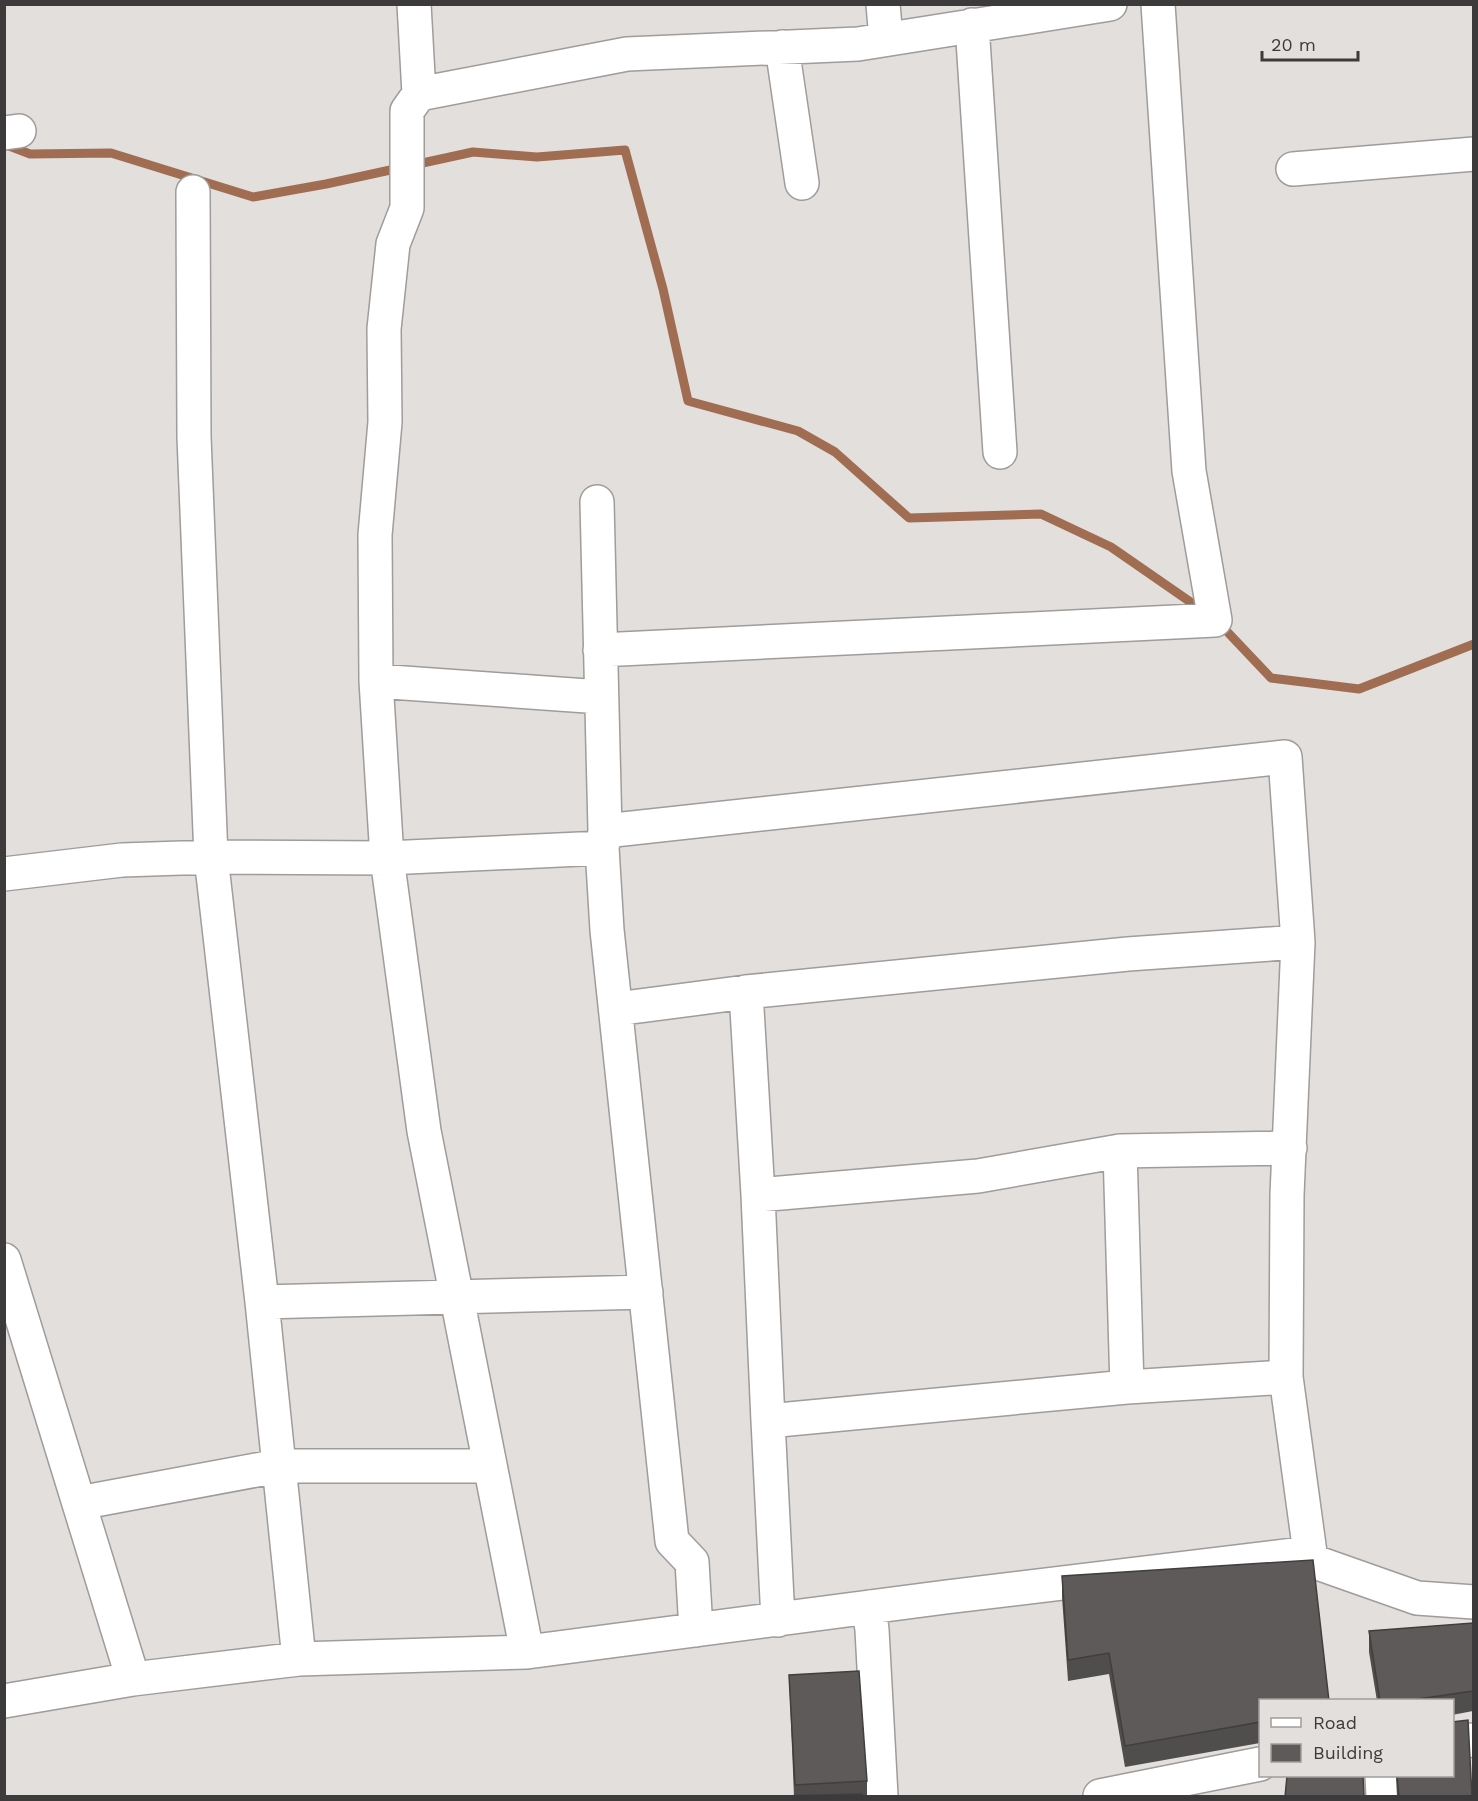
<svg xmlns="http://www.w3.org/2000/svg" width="1478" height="1801" viewBox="0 0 1478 1801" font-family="'Work Sans',sans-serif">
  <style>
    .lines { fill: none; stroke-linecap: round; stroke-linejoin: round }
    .stream { stroke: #a06d52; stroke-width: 9 }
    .minor-casing { stroke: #9f9c9a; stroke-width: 36 }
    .minor { stroke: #fff; stroke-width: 33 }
    .wall { fill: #504d4d }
    .building { fill: #5d5a59; stroke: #413f3e; stroke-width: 1.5 }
  </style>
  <rect width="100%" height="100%" fill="#e2dfdd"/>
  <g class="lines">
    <path class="stream" d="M4,144L30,154L111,153L253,197L326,184L473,152L537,157L625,150L663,289L688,401L798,431L835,452L909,518L1041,514L1111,547L1202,610
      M1218,622L1271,678L1359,689L1474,644"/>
    <g class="minor-casing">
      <path id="minor" d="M414,4L419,94L407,111V208L393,244L384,329L385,422L375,535L376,681L387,858L424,1131L527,1652L946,1597L1310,1553L1286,1377L1287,1195L1298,942L1128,954L746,992L758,1195L978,1176L1120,1151L1127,1387L768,1421L778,1620
        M883,4L886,39
        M972,25L1000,452
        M782,47L802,183
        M419,94L627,54L858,44L1110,4
        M4,133L19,131
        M1293,169L1474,154
        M597,502L605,831L602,848L607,930L672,1541L692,1562L696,1630
        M600,650L1215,620L1189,471L1158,4
        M376,681L601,697
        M605,831L1285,757L1298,942
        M4,874L122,860L211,857L387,858L602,848
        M616,1009L746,992
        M1120,1151L1290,1148
        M758,1195L768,1421
        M4,1260L133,1679L4,1701
        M262,1302L646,1292
        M1127,1387L1286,1377
        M79,1503L278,1466H490
        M1303,1554L1312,1561L1417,1598L1474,1602
        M869,1607L872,1630L881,1796
        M299,1659L527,1652
        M133,1679L299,1659L262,1302L211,857L194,437L193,192
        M1452,1742L1474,1740
        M1382,1776L1383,1796
        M1100,1796L1260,1764"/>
    </g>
    <use href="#minor" class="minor"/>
  </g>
  <path class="wall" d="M1062,1576L1260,1701V1743L1125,1767L1109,1674L1068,1681L1062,1597Z
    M1473,1623V1711L1452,1715V1701H1377L1369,1652V1631Z
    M789,1675L867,1781V1797H781L794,1796Z
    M1396,1776H1452L1472,1797H1397Z"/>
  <path class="building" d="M1313,1560L1329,1701H1260V1722L1125,1746L1109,1653L1068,1660L1062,1576Z
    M1473,1623V1691L1404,1701H1380L1369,1631Z
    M859,1671L867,1781L795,1785L789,1675Z
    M1468,1720L1472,1797H1399L1397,1776H1452V1722Z
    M1287,1776H1363L1364,1797H1285Z
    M862,1794V1797H781V1796Z"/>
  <rect width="1478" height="1801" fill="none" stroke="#3c3a3a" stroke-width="12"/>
  <rect x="1259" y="1699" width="195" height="78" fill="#e2dfdd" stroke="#a09d9c" stroke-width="1.5"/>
  <rect x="1271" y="1718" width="30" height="9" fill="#ffffff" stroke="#a09d9c" stroke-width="1.5"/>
  <text x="1313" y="1729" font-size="18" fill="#3c3a3a">Road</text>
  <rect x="1271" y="1744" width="30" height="18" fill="#5d5a59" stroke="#a09d9c" stroke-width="1.5"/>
  <text x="1313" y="1759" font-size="18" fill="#3c3a3a">Building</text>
  <path d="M1262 51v9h96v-9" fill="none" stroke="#3c3a3a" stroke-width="3"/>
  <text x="1271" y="51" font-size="18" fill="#3c3a3a" stroke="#e2dfdd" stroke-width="4.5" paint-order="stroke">20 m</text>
</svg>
